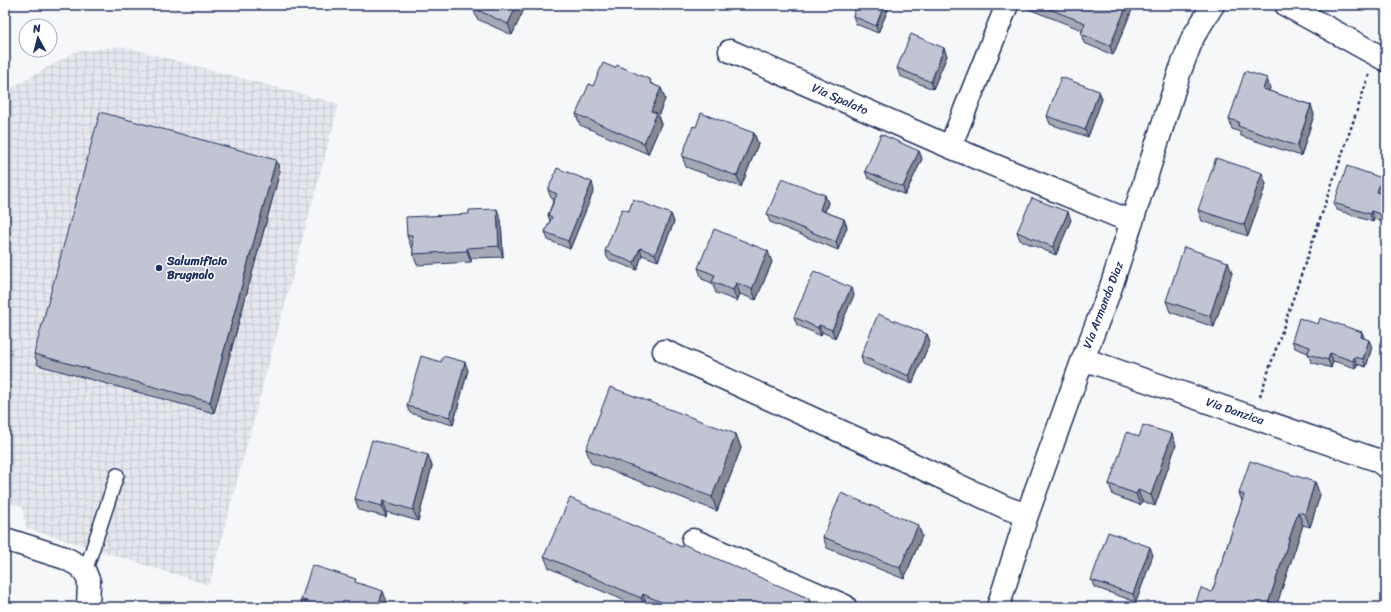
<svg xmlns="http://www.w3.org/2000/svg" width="1391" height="612" viewBox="0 0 1391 612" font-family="Sriracha,sans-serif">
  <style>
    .industrial { fill: url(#industrial-grid) }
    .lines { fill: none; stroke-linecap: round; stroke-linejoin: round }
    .service-casing { stroke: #1b2f5e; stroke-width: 16 }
    .minor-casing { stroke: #1b2f5e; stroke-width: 25 }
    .tertiary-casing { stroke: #1b2f5e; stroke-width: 25 }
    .path { stroke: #1b2f5e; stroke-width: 2.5; stroke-dasharray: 3 3; stroke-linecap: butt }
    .service { stroke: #fff; stroke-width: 13 }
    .minor { stroke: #fff; stroke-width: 22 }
    .tertiary { stroke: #fff; stroke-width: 22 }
    .wall { fill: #a5a9b5; stroke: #1b2f5e }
    .shaded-wall { fill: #868994; stroke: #1b2f5e }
    .building { fill: #c0c4d3; stroke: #1b2f5e }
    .poi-dot { fill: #1b2f5e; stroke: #fff; stroke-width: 1.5 }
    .labels { text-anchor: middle; stroke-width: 3; stroke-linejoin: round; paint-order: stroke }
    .street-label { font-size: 12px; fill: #1b2f5e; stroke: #fff }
    .poi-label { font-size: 12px; font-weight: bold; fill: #1b2f5e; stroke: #fff; text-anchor: start }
  </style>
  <defs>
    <pattern id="industrial-grid" width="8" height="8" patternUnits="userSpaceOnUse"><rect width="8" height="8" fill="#e6e8ee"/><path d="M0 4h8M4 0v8" fill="none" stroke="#c5c7ce"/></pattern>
  </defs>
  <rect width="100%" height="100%" fill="#f6f7f9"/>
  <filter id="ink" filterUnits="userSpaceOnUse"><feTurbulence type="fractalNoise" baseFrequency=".025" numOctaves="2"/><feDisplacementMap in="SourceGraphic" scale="8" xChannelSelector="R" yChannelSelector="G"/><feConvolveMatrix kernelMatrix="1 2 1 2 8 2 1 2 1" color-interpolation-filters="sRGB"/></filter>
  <g filter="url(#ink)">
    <path class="industrial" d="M121,46L339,104L209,585L26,528L22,507L5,502V91L75,52Z"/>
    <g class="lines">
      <g class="service-casing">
        <path id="service" d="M85,572L117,475"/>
      </g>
      <g class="minor-casing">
        <path id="minor" d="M730,51L950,147L1132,222
          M950,147L1007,5
          M664,351L904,460L1007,508L1027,515
          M1083,359L1377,460L1386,467
          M5,539L65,558L78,565L85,572L89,582L88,607
          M693,540L845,606L844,607
          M998,607L1027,515L1083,359L1110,290L1180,71L1193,37L1213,5"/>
      </g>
      <g class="tertiary-casing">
        <path id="tertiary" d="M1286,5L1386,60"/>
      </g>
      <path class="path" d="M1260,396L1369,75"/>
      <use href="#service" class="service"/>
      <use href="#minor" class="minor"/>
      <use href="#tertiary" class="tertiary"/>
    </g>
    <path class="wall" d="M474,5H526L512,35L477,19L473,8Z
      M582,5H597L595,11Z
      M790,5H797L796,8Z
      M857,5H890L878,33L856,24L853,16Z
      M1025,5H1134L1113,55L1084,43L1081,34L1082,30L1026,8Z
      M944,48L947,56L933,89L900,76L897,68Z
      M615,68L661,88L665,99L658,116L661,124L648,154L580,125L576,114L593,86Z
      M1270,88L1269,91L1311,105L1314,115L1301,156L1241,136L1240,132L1232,129L1229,119Z
      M1099,91L1102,99L1088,137L1050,124L1047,116Z
      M696,127L754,133L758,144L741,187L686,167L682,156Z
      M919,151L922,159L905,195L868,178L865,171Z
      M276,160L280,171L214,413L38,365L34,354Z
      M1266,184L1248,236L1202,221L1198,210Z
      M1385,185L1382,194L1386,195V223L1374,219L1373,222L1337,210L1334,203Z
      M548,190H594L570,249L548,240L545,232L550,221L548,215L554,199L551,198Z
      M825,195L828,203L825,212L844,219L847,227L838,250L770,222L767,214Z
      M629,211L671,214L674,222L658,261L642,255L637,270L608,259L605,251Z
      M501,220L503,257L471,258V262L417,265L413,254V247H411L407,236Z
      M1071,220L1056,255L1020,240L1017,232Z
      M772,262L756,300L740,294L737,301L716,293L712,283L702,279L698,268Z
      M1232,273L1214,327L1170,312L1166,301Z
      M851,288L854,295L835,338L822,332L821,336L797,325L794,317Z
      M1318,324L1362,332L1364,338L1372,347L1366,367L1357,364L1356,368L1333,361L1331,368L1311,362L1308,354V353L1295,348L1292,341Z
      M927,334L930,342L912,384L863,364L861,356Z
      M468,370L453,425L410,413L407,406Z
      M736,434L741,448L717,511L591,463L586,449Z
      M1139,437L1176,445L1155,506L1142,501L1140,505L1113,495L1109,484Z
      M428,455L432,466L418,521L387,512L386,517L359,510L355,499Z
      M1315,482L1320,495L1310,527L1303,525L1276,607H1194L1212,592L1242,501L1239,493Z
      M918,525L922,536L904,579L827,548L823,537Z
      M682,547L810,599L813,607H639L549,568L544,556Z
      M1153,555L1136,602L1094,587L1091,580Z
      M358,583L387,602L385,607H304L301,600Z"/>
    <path class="shaded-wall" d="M517,5H526L512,35L508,24Z
      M593,5H597L595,11Z
      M884,5H890L878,33L876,26Z
      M1127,5H1134L1113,55L1110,46Z
      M944,48L947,56L933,89L931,82Z
      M1267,78L1270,88L1267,99L1263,89Z
      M661,88L665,99L658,116L661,124L648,154L644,143L651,111Z
      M1099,91L1102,99L1088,137L1085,130Z
      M1311,105L1314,115L1301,156L1297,146Z
      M754,133L758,144L741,187L737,176Z
      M919,151L922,159L905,195L903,187Z
      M276,160L280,171L214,413L210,402Z
      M1262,173L1266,184L1248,236L1244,225Z
      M1382,178L1385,185L1380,200L1377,192Z
      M592,182L594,190L570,249L568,241Z
      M825,195L828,203L822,217L820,210Z
      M497,209L501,220L503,257L499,246Z
      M1371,211L1374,219L1373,222L1370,214Z
      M1068,212L1071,220L1056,255L1053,247Z
      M671,214L674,222L658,261L655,254Z
      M844,219L847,227L838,250L836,242Z
      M467,248L471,258V262L467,251Z
      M640,248L642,255L637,270L634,263Z
      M768,251L772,262L756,300L752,289Z
      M1228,262L1232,273L1214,327L1210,316Z
      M736,283L740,294L737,301L733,290Z
      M851,288L854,295L835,338L832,330Z
      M819,325L822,332L821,336L818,328Z
      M1362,332L1365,340L1361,337Z
      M927,334L930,342L912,384L909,376Z
      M1369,340L1372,347L1366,367L1363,359Z
      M1330,353L1333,361L1331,368L1328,360Z
      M1354,357L1357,364L1356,368L1353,361Z
      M465,362L468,370L453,425L450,417Z
      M736,434L741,448L717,511L712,497Z
      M1172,434L1176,445L1155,506L1151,495Z
      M428,455L432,466L418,521L413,510Z
      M1315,482L1320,495L1310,527L1305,514Z
      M1138,490L1142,501L1140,505L1136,494Z
      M383,501L387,512L386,517L382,506Z
      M1298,512L1303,525L1276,607H1267Z
      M918,525L922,536L904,579L900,568Z
      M1150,547L1153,555L1136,602L1133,594Z
      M383,591L387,602L385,607H379L378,606Z
      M643,594L647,607H645L641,598Z
      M810,599L813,607H807Z"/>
    <path class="building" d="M474,5H517L508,24L473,8Z
      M857,5H884L876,26L853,16Z
      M1039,5H1127L1110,46L1081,34L1085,23Z
      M911,34L944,48L931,82L897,68Z
      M603,63L615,68L617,65L651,80L650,83L661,88L651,111L657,113L644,143L576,114L589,84L593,86Z
      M1245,71L1267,78L1263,89L1311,105L1297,146L1238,126L1239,122L1229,119Z
      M1061,77L1099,91L1085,130L1047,116Z
      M100,112L276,160L210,402L34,354Z
      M701,113L754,133L737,176L682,156L693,126L696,127Z
      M881,134L919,151L903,187L865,171Z
      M1216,158L1262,173L1244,225L1198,210Z
      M1347,166L1382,178L1377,192L1386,195V216L1371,211L1370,214L1334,203Z
      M557,168L592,182L568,241L545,232L552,217L548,215L557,194L548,190Z
      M782,178L825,195L820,210L844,219L836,242L767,214Z
      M1032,198L1068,212L1053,247L1017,232Z
      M633,199L671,214L655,254L640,248L634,263L605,251L622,209L629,211Z
      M497,209L499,246L467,248V251L413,254L412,235L407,236L406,217L469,214V210Z
      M714,229L768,251L752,289L736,283L733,290L712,282L715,275L698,268Z
      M1184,247L1228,262L1210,316L1166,301Z
      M814,271L851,288L832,330L819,325L818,328L794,317Z
      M878,314L927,334L909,376L861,356Z
      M1299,318L1318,324L1320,318L1362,332L1361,337L1369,340L1363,359L1354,357L1353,361L1330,353L1328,360L1308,354L1310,347L1292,341Z
      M421,356L441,362L443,356L465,362L450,417L407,406Z
      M610,387L736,434L712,497L586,449Z
      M1143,425L1172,434L1151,495L1138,490L1136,494L1109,484L1127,432L1139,437Z
      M372,440L428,455L413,510L383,501L382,506L355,499Z
      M1250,461L1315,482L1305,514L1298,512L1267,607H1194L1201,588L1212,592L1244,495L1239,493Z
      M841,493L918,525L900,568L823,537Z
      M570,498L682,547L683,544L810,599L807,607H672L643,594L641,598L544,556Z
      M1108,532L1150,547L1133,594L1091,580Z
      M312,565L356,579L355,582L383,591L378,606L381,607H305L307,601L301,600Z"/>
  </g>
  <circle class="poi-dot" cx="159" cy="268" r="4"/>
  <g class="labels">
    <g class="street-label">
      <text transform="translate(840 99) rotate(24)" y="4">Via Spalato</text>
      <text transform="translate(1103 305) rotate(-69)" y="4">Via Armando Diaz</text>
      <text transform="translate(1235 411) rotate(19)" y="4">Via Danzica</text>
    </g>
    <g class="poi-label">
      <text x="167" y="265">Salumificio<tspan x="167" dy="14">Brugnolo</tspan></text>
    </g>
  </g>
  <rect width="1391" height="612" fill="none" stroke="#fff" stroke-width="20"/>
  <rect x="10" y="10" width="1371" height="592" fill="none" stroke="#1b2f5e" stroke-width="1.5" filter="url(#ink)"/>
  <g transform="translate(38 38) rotate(353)"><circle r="19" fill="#ffffff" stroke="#a4acbf"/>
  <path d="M0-3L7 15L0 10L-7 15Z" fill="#1b2f5e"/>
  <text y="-6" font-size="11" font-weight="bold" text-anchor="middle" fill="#1b2f5e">N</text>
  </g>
</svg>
